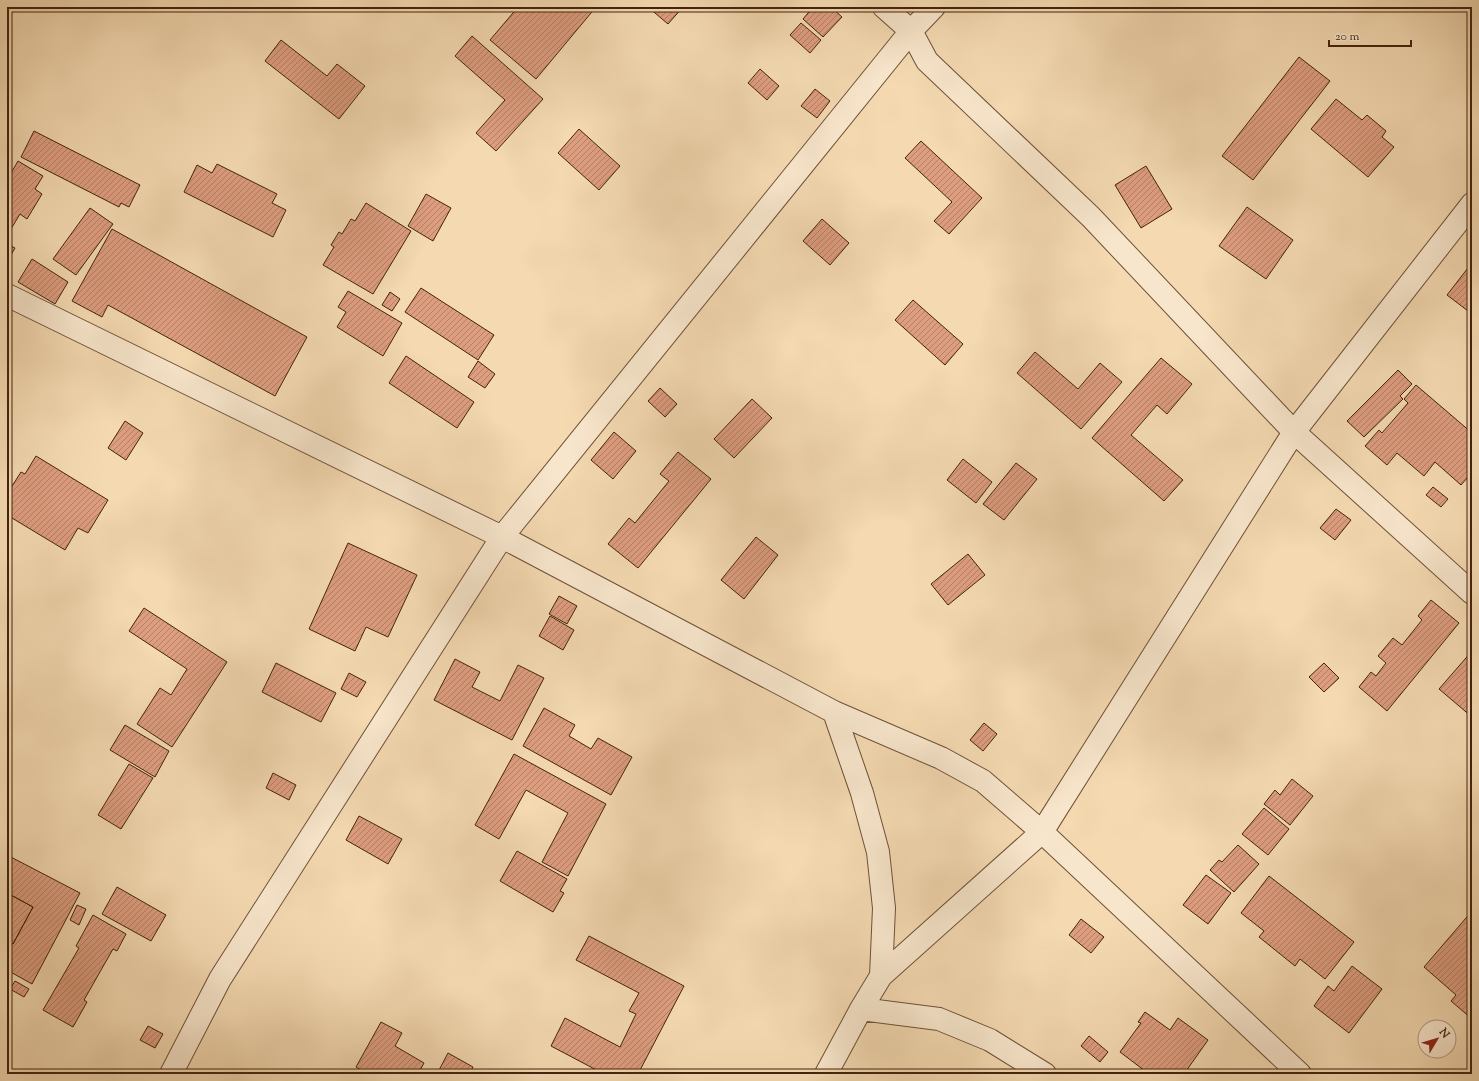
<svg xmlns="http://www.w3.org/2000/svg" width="1479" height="1081" viewBox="0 0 1479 1081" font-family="'Sorts Mill Goudy',serif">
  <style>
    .building { fill: url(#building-hatch); stroke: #43230e }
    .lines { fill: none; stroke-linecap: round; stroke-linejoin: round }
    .minor-casing { stroke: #6f5037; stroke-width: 24 }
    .minor { stroke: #f8e6cc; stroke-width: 22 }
  </style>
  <defs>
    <pattern id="building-hatch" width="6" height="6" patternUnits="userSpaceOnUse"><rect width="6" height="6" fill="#dd9d7f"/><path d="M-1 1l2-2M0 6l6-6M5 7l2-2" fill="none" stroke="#b58066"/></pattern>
  </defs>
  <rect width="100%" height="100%" fill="#f4d9b1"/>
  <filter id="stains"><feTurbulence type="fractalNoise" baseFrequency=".005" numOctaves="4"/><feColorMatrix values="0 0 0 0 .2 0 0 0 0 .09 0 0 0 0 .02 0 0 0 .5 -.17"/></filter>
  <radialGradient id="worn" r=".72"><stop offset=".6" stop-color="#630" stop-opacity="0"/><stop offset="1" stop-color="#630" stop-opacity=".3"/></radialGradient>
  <path class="building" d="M518,7H596L536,79L490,40Z
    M648,7H683L668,24Z
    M813,7H831L842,17L823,37L803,19Z
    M801,23L821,40L810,53L790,35Z
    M472,36L543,99L496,151L476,133L505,100L455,56Z
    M281,40L327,76L337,64L365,86L339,119L265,61Z
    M1299,57L1330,81L1253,180L1222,156Z
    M760,69L779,86L767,100L748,83Z
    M815,89L830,101L817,118L801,106Z
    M1336,99L1362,120L1367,115L1386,131L1382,137L1394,147L1368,177L1311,129Z
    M579,129L620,166L599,190L558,153Z
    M34,131L140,185L129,207L121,203L119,207L21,157Z
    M921,141L982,198L949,234L934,221L952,202L905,158Z
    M18,161L43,176L35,189L42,194L27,219L20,214L8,234H7V180Z
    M217,164L277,194L272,203L286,210L273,237L184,192L197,165L212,173Z
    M1146,166L1172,209L1141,228L1115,185Z
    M426,194L451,208L433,241L408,226Z
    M366,203L411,231L373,294L323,265L334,247L331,245L339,232L342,234L351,219L355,221Z
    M1247,207L1293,240L1266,279L1219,246Z
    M90,208L113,224L76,275L53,259Z
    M822,219L849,243L830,265L803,241Z
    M112,229L307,337L275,396L108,305L102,317L72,301Z
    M7,244L15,248L7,262Z
    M32,259L68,282L55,304L18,282Z
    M1471,264L1472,265V314L1447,295Z
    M421,288L494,335L478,360L405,312Z
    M348,291L402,323L383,356L337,327L346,312L338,307Z
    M390,292L400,299L392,311L382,305Z
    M913,300L963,344L945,365L895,320Z
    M1035,352L1078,389L1100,363L1122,382L1081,429L1017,373Z
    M406,356L474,402L457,428L389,383Z
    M1161,358L1192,384L1167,414L1157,405L1131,435L1183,480L1164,501L1092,438Z
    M478,361L495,374L485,388L468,377Z
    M1398,370L1412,384L1400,396L1403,399L1364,437L1347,421Z
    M1416,385L1472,433V479L1469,476L1461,485L1435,462L1424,476L1397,453L1387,465L1365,446L1379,430L1382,433L1408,403L1404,399Z
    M660,388L677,404L665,417L648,401Z
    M752,399L772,418L734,458L714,439Z
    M125,421L143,433L126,460L108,448Z
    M614,432L636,451L613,479L591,460Z
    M678,452L711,479L638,568L608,544L629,518L635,523L669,481L660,474Z
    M36,456L108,500L88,533L78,528L65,550L7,515V494L21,472L25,474Z
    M963,459L992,482L976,503L947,480Z
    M1016,463L1037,479L1004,520L983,504Z
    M1433,487L1448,499L1441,507L1426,495Z
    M1336,509L1351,520L1335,540L1320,528Z
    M756,537L778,555L744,599L721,580Z
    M348,543L417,575L388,637L366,627L355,651L309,629Z
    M968,554L985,575L948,605L931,584Z
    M559,596L577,606L567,624L549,614Z
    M1431,600L1459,623L1387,711L1359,687L1371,672L1376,676L1386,663L1378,656L1393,638L1402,645L1422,620L1418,616Z
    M144,608L227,662L172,747L137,724L160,688L171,695L187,669L129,631Z
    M550,616L574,630L563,650L539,636Z
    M1472,651V717L1439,689Z
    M455,659L480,672L472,687L500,701L518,665L544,678L512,740L434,700Z
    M276,663L336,693L321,722L262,692Z
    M1324,663L1339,678L1324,692L1309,677Z
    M349,673L366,682L357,697L341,689Z
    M544,708L575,725L569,736L591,749L598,738L632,757L611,795L523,746Z
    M984,723L997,734L983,751L970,740Z
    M125,725L169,751L155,777L110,750Z
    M514,754L606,804L568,876L542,862L568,813L526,790L499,839L475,825Z
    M129,764L153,778L121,829L98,815Z
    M273,773L296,785L289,800L266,788Z
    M1292,779L1313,796L1290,825L1264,804L1275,790L1280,795Z
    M1264,808L1289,829L1268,855L1242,834Z
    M359,816L402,839L388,864L346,840Z
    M1238,845L1259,864L1234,892L1210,870L1219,860L1222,862Z
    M517,851L567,879L560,891L564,893L553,912L500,881Z
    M7,855L80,893L32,984L7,970V941L13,944L33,907L9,894L7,898Z
    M1206,875L1231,893L1208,924L1183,905Z
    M1269,876L1354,942L1325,979L1300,959L1295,966L1259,937L1264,931L1241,913Z
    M117,887L166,915L151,941L102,914Z
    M9,894L33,907L13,944L7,941V898Z
    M77,905L86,909L79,925L70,920Z
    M1472,911V1019L1451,1001L1456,995L1424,967Z
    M93,915L126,934L117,951L113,949L84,1000L87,1002L73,1027L43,1010L79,948L76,946Z
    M1081,919L1104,937L1091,953L1069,935Z
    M589,936L684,986L638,1074H604L551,1046L565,1018L620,1047L636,1014L629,1011L639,993L576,960Z
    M1352,966L1382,989L1349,1033L1314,1006L1328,986L1334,991Z
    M15,981L29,989L24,997L10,989Z
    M1145,1012L1170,1030L1178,1018L1208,1040L1184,1074H1149L1120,1052L1141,1023L1138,1022Z
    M381,1022L402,1033L395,1046L424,1063L418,1074H367L356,1067Z
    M148,1026L163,1034L155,1048L140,1040Z
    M1089,1036L1108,1052L1100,1062L1081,1046Z
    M448,1053L473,1067L470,1074H437Z"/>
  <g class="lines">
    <g class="minor-casing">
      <path id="minor" d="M934,7L911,31L927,61L1091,217L1294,432L1472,593
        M7,295L502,537L834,712L941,758L983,781L1042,832L1300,1074
        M834,712L862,793L878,852L884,908L881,976
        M861,1009L939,1019L990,1040L1045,1074
        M171,1074L220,979L502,537L911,31L884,7
        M826,1074L861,1009L881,976L1042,832L1294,432L1472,204"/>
    </g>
    <use href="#minor" class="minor"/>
  </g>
  <rect width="1479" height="1081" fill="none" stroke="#f4d9b1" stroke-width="24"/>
  <rect x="8" y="8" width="1463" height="1065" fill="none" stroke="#43230e" stroke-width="2"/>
  <rect x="12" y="12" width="1455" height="1057" fill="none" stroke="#43230e"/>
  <g transform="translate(1437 1039) rotate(52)"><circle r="19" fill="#f8e6cc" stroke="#b09880"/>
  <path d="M0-3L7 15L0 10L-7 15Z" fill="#8f2418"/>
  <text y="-6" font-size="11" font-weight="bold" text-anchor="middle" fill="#43230e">N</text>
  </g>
  <path d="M1329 40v6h82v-6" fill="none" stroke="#43230e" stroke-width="2"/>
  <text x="1335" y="40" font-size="12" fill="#43230e" stroke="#f8e6cc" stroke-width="3" paint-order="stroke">20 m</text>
  <rect width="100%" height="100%" filter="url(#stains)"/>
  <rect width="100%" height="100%" fill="url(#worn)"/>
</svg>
